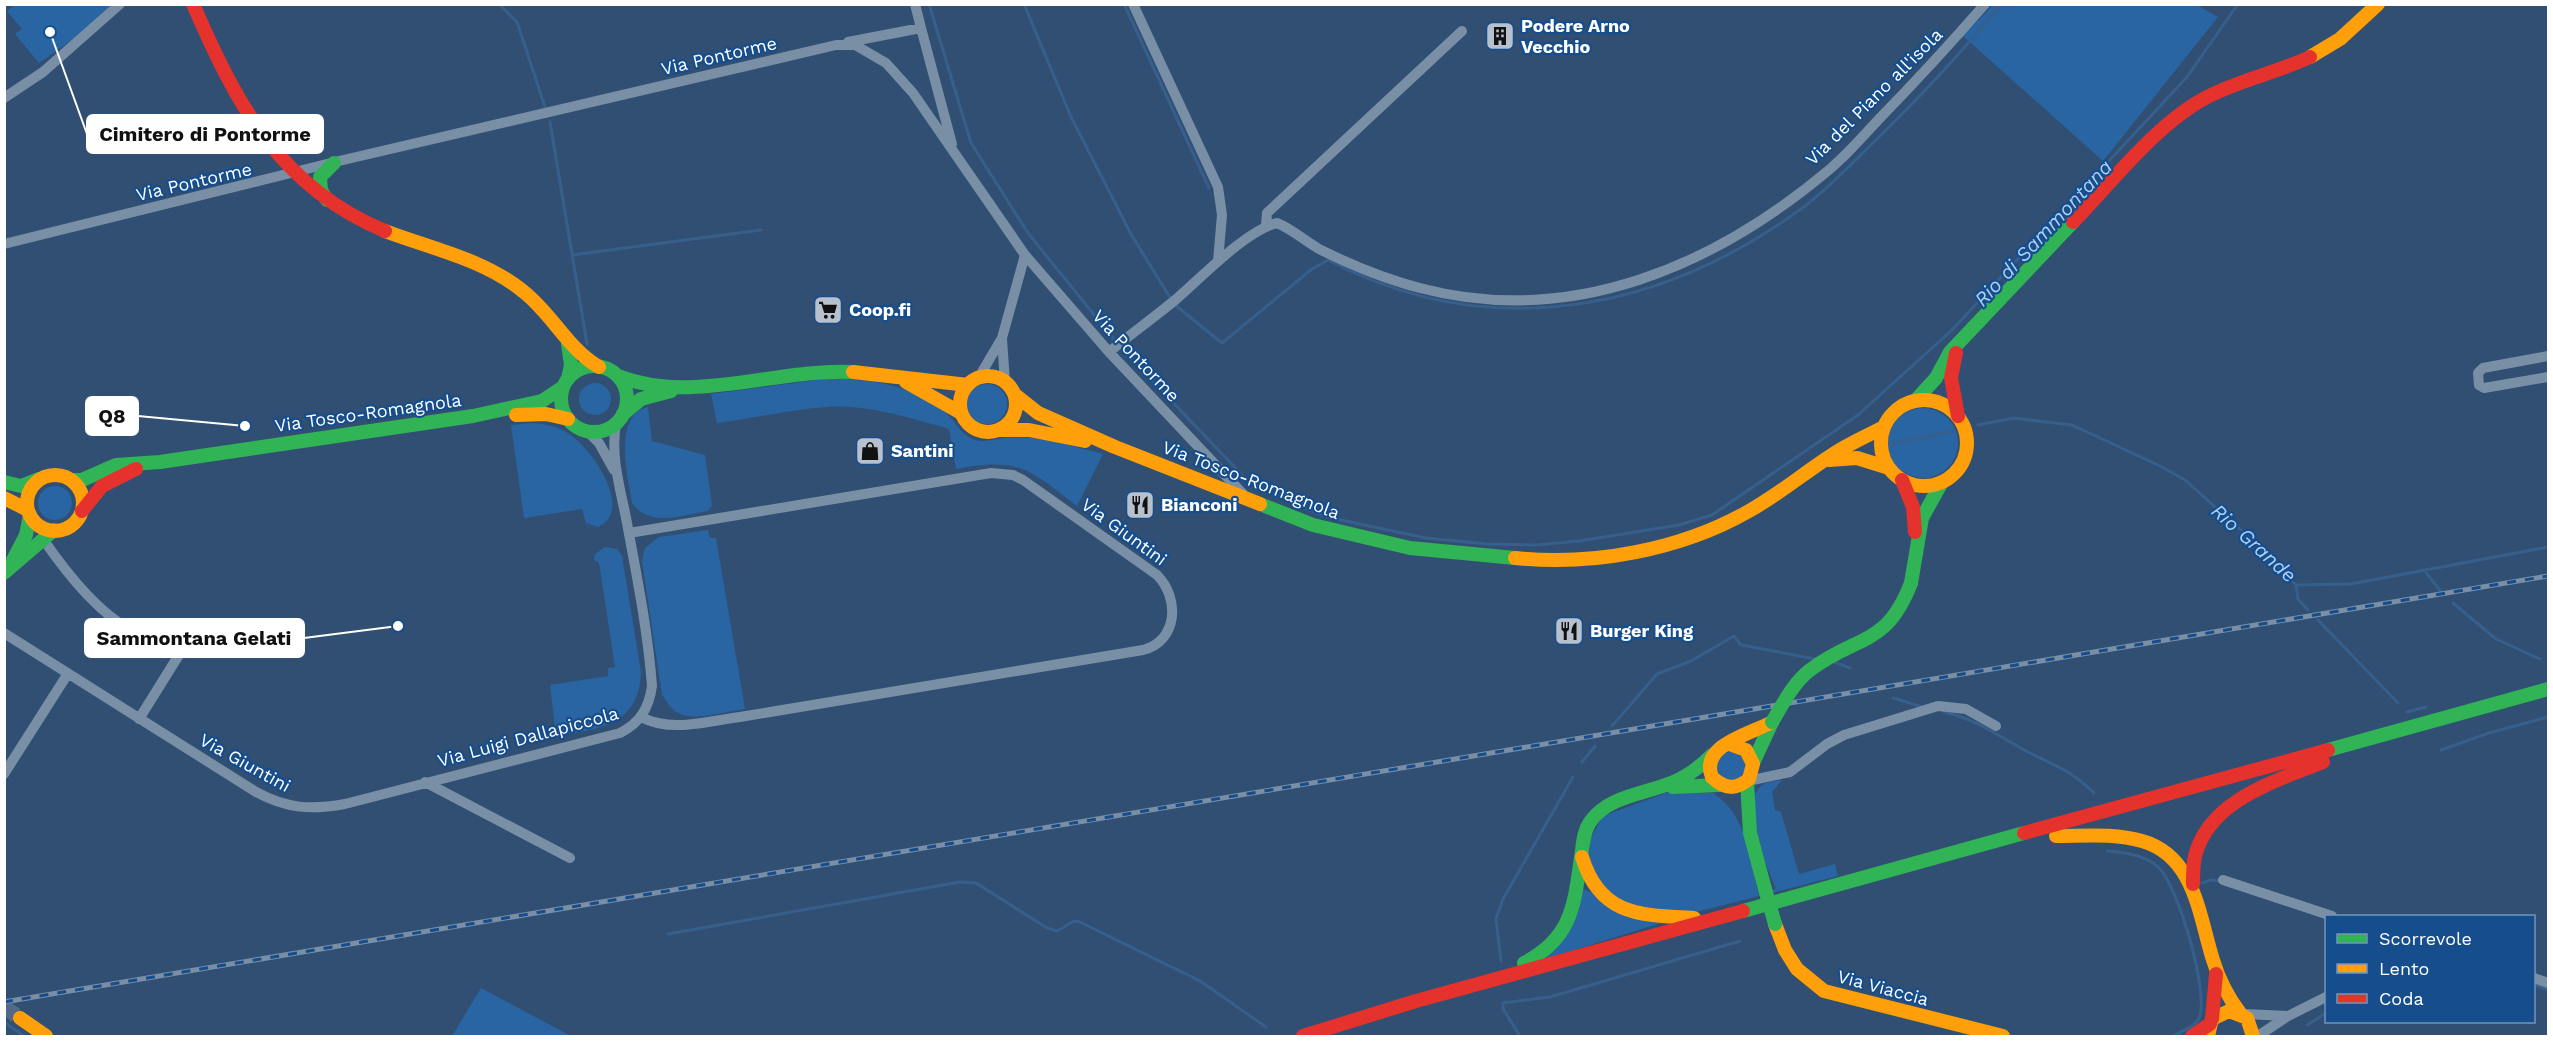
<svg xmlns="http://www.w3.org/2000/svg" width="2553" height="1041" viewBox="0 0 2553 1041" font-family="'Work Sans',sans-serif">
  <style>
    .green { fill: #2965a3 }
    .lines { fill: none; stroke-linecap: round; stroke-linejoin: round }
    .stream { stroke: #365f8c; stroke-width: 3 }
    .secondary-tunnel { stroke: #506987; stroke-width: 15; stroke-dasharray: 15 8; stroke-linecap: butt }
    .street { stroke: #788fa6; stroke-width: 10 }
    .fast { stroke: #30b455; stroke-width: 14 }
    .slow { stroke: #ff9f0a; stroke-width: 14 }
    .jam { stroke: #e5322d; stroke-width: 14 }
    .rail-casing { stroke: #7a8fa5; stroke-width: 5 }
    .rail { stroke: #164e8d; stroke-width: 3; stroke-dasharray: 9; stroke-linecap: butt }
    .fast-bridge { stroke: #30b455; stroke-width: 14 }
    .labels { text-anchor: middle; stroke-width: 4.5; stroke-linejoin: round; paint-order: stroke }
    .poi-label { font-size: 18px; font-weight: bold; fill: #fff; stroke: #164e8d; text-anchor: start }
    .street-label { font-size: 18px; fill: #fff; stroke: #164e8d }
    .water-label { font-size: 20px; font-style: italic; fill: #acd1f7; stroke: #164e8d }
    .leader { fill: none; stroke: #fff; stroke-width: 2 }
    .callout-dot { fill: #fff; stroke: #164e8d; stroke-width: 2 }
    .callout { fill: #fff; stroke: #fff; stroke-width: 2 }
    .callout-label { font-size: 20px; text-anchor: middle; font-weight: bold; fill: #111 }
  </style>
  <rect width="100%" height="100%" fill="#314f72"/>
  <path class="green" d="M15,5H111L75,38L39,63L15,34L22,29L7,11Z
    M1993,5H2197L2218,17L2103,161L1963,36Z
    M833,378C873,380 914,385 946,413C955,421 960,433 972,439C984,444 996,438 1008,438C1041,435 1072,446 1103,454L1077,506C1028,469 1020,457 956,469L949,429C910,418 867,404 826,407C790,410 753,418 717,423L711,394Z
    M579 399a16 16 0 1 1 32 0a16 16 0 1 1-32 0Z
    M967 404a20 20 0 1 1 40 0a20 20 0 1 1-40 0Z
    M648,407L652,441L705,455L712,505L708,511C682,515 650,528 632,503C628,479 612,415 648,407Z
    M1888 443a35 35 0 1 1 70 0a35 35 0 1 1-70 0Z
    M533,423C546,424 561,427 572,436C594,452 634,511 598,527L586,523L582,509L524,518L511,425Z
    M38 503a17 17 0 1 1 34 0a17 17 0 1 1-34 0Z
    M708,530L710,538H716L745,709C726,711 695,722 678,713C670,709 667,701 662,695L642,561L645,548L659,537Z
    M605,547L617,549L622,556L641,672C639,726 599,729 556,736L550,685L608,676V668L615,667L599,563L594,560L595,554Z
    M1717 766a14 14 0 1 1 28 0a14 14 0 1 1-28 0Z
    M1782,780L1772,792L1775,810L1781,812L1799,874L1835,864L1838,876L1692,913L1622,904L1588,871L1590,839L1603,816L1669,792L1713,793C1746,814 1751,858 1758,893L1776,889C1768,868 1736,800 1764,784C1768,782 1776,781 1782,780Z
    M1580,888L1667,921L1546,959Z
    M481,988L571,1036H452Z"/>
  <g class="lines">
    <path class="stream" d="M499,4L517,22L545,107
      M929,4L971,143L1028,233L1116,342
      M1024,4L1071,117L1132,236L1171,299
      M1124,4L1209,188
      M550,122L587,344
      M572,255L761,230
      M1175,305L1222,343L1312,269L1328,260C1490,345 1662,312 1805,206C1831,186 1854,161 1878,138C1921,96 1963,51 2001,4
      M1120,347L1248,481L1287,501L1327,517L1426,538L1487,544L1537,545L1579,541L1679,525L1712,515L1858,415L1952,330L2187,77L2238,4
      M1978,425L2014,418L2072,425L2160,466L2185,480L2251,539L2296,585L2351,584L2548,547
      M1892,444L1954,431
      M2424,570L2442,593
      M2296,585L2298,599L2308,610
      M2453,603L2496,639L2540,659
      M2318,620L2398,703
      M1834,662L1850,668
      M2548,669V670
      M1893,698L1923,707
      M1944,712C1976,719 2000,737 2028,752C2055,766 2071,770 2094,793
      M2407,712L2426,707
      M1612,726L1657,674L1691,661L1734,636L1741,645L1816,659
      M2441,750L2489,733L2548,717
      M1582,762L1595,746
      M2107,851C2124,852 2147,856 2159,868C2178,886 2210,994 2199,1018C2195,1027 2181,1031 2174,1036
      M2202,883L2211,880L2220,881
      M668,934L960,882L976,883L1047,928L1057,931L1074,921L1080,922L1200,981L1266,1027
      M1501,961L1496,919L1503,899L1573,777
      M2534,985L2548,990
      M4,1022L24,1036
      M2307,1025L2326,1013
      M1520,1036L1503,1009V1003L1550,997L1740,941"/>
    <path class="secondary-tunnel" d="M4,1007L20,1018"/>
    <path class="street" d="M915,4L921,28
      M1133,4L1218,187L1222,215L1218,261
      M848,42L921,28L952,144
      M4,98L43,72L120,4
      M1266,225L1267,213L1462,31
      M4,244L339,161L836,45H855L886,63L913,93L1025,255L1109,352L1243,494
      M1002,339L1005,382
      M1109,352C1130,335 1153,318 1174,301C1200,279 1245,231 1277,223C1292,229 1305,241 1319,249C1351,265 1385,279 1420,288C1572,328 1715,266 1830,169C1848,154 1864,135 1880,118C1916,81 1951,43 1985,4
      M2548,356L2483,368L2478,373L2479,385L2484,388L2548,377
      M979,377L1002,338L1025,255
      M588,432L599,443L614,470
      M629,533L991,473L1013,475L1023,480L1157,575C1180,598 1178,641 1143,650L740,717C708,721 671,733 641,717
      M43,539C65,571 95,610 129,629C145,638 165,643 182,650L139,719
      M4,633L256,792C287,809 311,810 345,804L620,733C640,723 649,708 652,686C648,632 637,577 627,523C621,490 610,458 616,424
      M4,774L67,675
      M1748,781L1790,772L1827,744L1844,735L1938,706L1966,709L1996,726
      M425,782L570,858
      M2223,880L2332,916
      M2534,978L2548,983
      M2244,1014L2288,1016
      M2258,1036L2288,1016L2326,997"/>
    <path class="fast" d="M327,200L321,190L320,177L334,163
      M568,344L571,365L568,379
      M561 399a33 33 0 1 1 66 0a33 33 0 1 1-66 0Z
      M618,376C693,405 776,368 853,372
      M1915,401L1936,378L1950,352L2073,222
      M623,414L641,399L671,391
      M71,480H82L116,465L160,462L473,416L542,401L563,387
      M4,482L21,486L39,479
      M1260,504L1313,525L1410,548L1515,558
      M12,562L26,535L30,515
      M4,573L54,530
      M1911,583L1922,518L1942,482
      M2328,750L2548,689
      M1753,763L1772,722
      M1747,782L1750,833L1765,889
      M1673,787L1719,785
      M1743,911L2024,833
      M1524,963C1572,938 1574,906 1581,857C1583,845 1583,832 1590,822C1608,796 1644,794 1671,783C1687,777 1700,767 1712,755"/>
    <path class="slow" d="M2310,57L2340,39L2378,4
      M385,231C432,249 484,259 524,292C552,314 568,349 599,367
      M853,372L968,385
      M960 404a28 28 0 1 1 56 0a28 28 0 1 1-56 0Z
      M906,382L961,413
      M1014,394L1038,413L1115,447L1260,504
      M1881 443a43 43 0 1 1 86 0a43 43 0 1 1-86 0Z
      M516,415L546,414L568,419
      M998,430H1029L1085,441
      M1829,460L1857,458L1889,468
      M27 503a28 28 0 1 1 56 0a28 28 0 1 1-56 0Z
      M4,498L28,510
      M1515,558C1593,566 1681,550 1749,511C1778,495 1804,473 1832,455C1848,444 1867,436 1884,427
      M1729,744L1746,750L1753,764L1749,779C1736,790 1724,789 1712,777C1699,745 1751,734 1772,722
      M2056,836C2085,836 2114,833 2142,841C2195,856 2199,916 2213,960C2219,980 2228,997 2240,1013
      M1582,857C1600,916 1640,915 1694,918
      M1775,924L1785,950L1797,969L1824,991L2003,1036
      M20,1018L46,1036
      M2208,1036L2212,1019L2229,1011L2247,1018L2253,1036"/>
    <path class="jam" d="M193,4C236,103 279,187 385,231
      M2073,222C2112,182 2157,123 2207,97C2239,80 2276,73 2310,57
      M1956,353L1951,378L1958,416
      M1902,480L1913,507L1915,532
      M82,511L102,486L136,469
      M2024,833L2328,750
      M2193,884C2193,875 2193,865 2195,856C2209,800 2276,781 2323,762
      M2212,1019L2216,974
      M1303,1036L1416,1001L1743,911
      M2192,1036L2210,1024"/>
    <g class="rail-casing">
      <path id="rail" d="M4,1002L2548,576"/>
    </g>
    <use href="#rail" class="rail"/>
    <path class="fast-bridge" d="M1772,722C1783,704 1793,683 1810,670C1857,634 1886,648 1911,583
      M1765,889L1775,924"/>
  </g>
  <defs>
    <g id="building-square" transform="scale(1.5)"><rect x="-9" y="-9" width="18" height="18" rx="4" fill="#b7c1ce" stroke="#164e8d"/><path d="M-4-6H4V6H1V3H-1V6H-4ZM-2.5-4.3h1.7v1.8h-1.7ZM.8-4.3h1.7v1.8H.8ZM-2.5-1h1.7V.8h-1.7ZM.8-1h1.7V.8H.8Z" fill="#111"/></g>
    <g id="supermarket-square" transform="scale(1.5)"><rect x="-9" y="-9" width="18" height="18" rx="4" fill="#b7c1ce" stroke="#164e8d"/><path d="M-6-5.5h2.5l.6 2H6L4.5 2H-2.5L-4.4-4H-6ZM-1.5 3.2a1.3 1.3 0 1 0 .1 0ZM3 3.2a1.3 1.3 0 1 0 .1 0Z" fill="#111"/></g>
    <g id="shop-square" transform="scale(1.5)"><rect x="-9" y="-9" width="18" height="18" rx="4" fill="#b7c1ce" stroke="#164e8d"/><path d="M-5-2.5h2.3a2.7 3.5 0 0 1 5.4 0H5L5.5 6h-11ZM-1.5-2.5h3a1.5 2.3 0 0 0-3 0Z" fill="#111"/></g>
    <g id="restaurant-square" transform="scale(1.5)"><rect x="-9" y="-9" width="18" height="18" rx="4" fill="#b7c1ce" stroke="#164e8d"/><path d="M-5-6h1v4h1v-4h1v4h1v-4h1v5L-1.5 .5V6h-2V.5L-5-1ZM5-6V6H3V1.5H1.5Q1.5-4 5-6Z" fill="#111"/></g>
  </defs>
  <g fill-rule="evenodd">
    <use href="#building-square" x="1500" y="36"/>
    <use href="#supermarket-square" x="828" y="310"/>
    <use href="#shop-square" x="870" y="451"/>
    <use href="#restaurant-square" x="1140" y="505"/>
    <use href="#restaurant-square" x="1569" y="631"/>
  </g>
  <g class="labels">
    <g class="poi-label">
      <text x="1521" y="32">Podere Arno<tspan x="1521" dy="21">Vecchio</tspan></text>
      <text x="849" y="316">Coop.fi</text>
      <text x="891" y="457">Santini</text>
      <text x="1161" y="511">Bianconi</text>
      <text x="1590" y="637">Burger King</text>
    </g>
    <g class="street-label">
      <text transform="translate(719 56) rotate(-13)" y="6">Via Pontorme</text>
      <text transform="translate(1874 97) rotate(-45)" y="6">Via del Piano all'isola</text>
      <text transform="translate(194 182) rotate(-13)" y="6">Via Pontorme</text>
      <text transform="translate(1136 356) rotate(47)" y="6">Via Pontorme</text>
      <text transform="translate(368 413) rotate(-8)" y="6">Via Tosco-Romagnola</text>
      <text transform="translate(1251 480) rotate(21)" y="6">Via Tosco-Romagnola</text>
      <text transform="translate(1124 532) rotate(36)" y="6">Via Giuntini</text>
      <text transform="translate(528 737) rotate(-15)" y="6">Via Luigi Dallapiccola</text>
      <text transform="translate(245 763) rotate(29)" y="6">Via Giuntini</text>
      <text transform="translate(1883 988) rotate(15)" y="6">Via Viaccia</text>
    </g>
    <g class="water-label">
      <text transform="translate(2043 233) rotate(-47)" y="7">Rio di Sammontana</text>
      <text transform="translate(2254 543) rotate(42)" y="7">Rio Grande</text>
    </g>
  </g>
  <path class="leader" d="M50 32L87 134M245 426L138 416M398 626L304 638"/>
  <g class="callout-dot">
    <circle cx="50" cy="32" r="6"/>
    <circle cx="245" cy="426" r="6"/>
    <circle cx="398" cy="626" r="6"/>
  </g>
  <g class="callout">
    <rect x="87" y="115" width="236" height="38" rx="6"/>
    <rect x="86" y="397" width="52" height="38" rx="6"/>
    <rect x="85" y="619" width="219" height="38" rx="6"/>
  </g>
  <g class="callout-label">
    <text x="205" y="141">Cimitero di Pontorme</text>
    <text x="112" y="423">Q8</text>
    <text x="194" y="645">Sammontana Gelati</text>
  </g>
  <rect width="2553" height="1041" fill="none" stroke="#ffffff" stroke-width="12"/>
  <rect x="2325" y="915" width="210" height="108" fill="#164e8d" stroke="#7395bb" stroke-width="1.5"/>
  <rect x="2337" y="934" width="30" height="9" fill="#30b455" stroke="#7395bb" stroke-width="1.5"/>
  <text x="2379" y="945" font-size="18" fill="#ffffff">Scorrevole</text>
  <rect x="2337" y="964" width="30" height="9" fill="#ff9f0a" stroke="#7395bb" stroke-width="1.5"/>
  <text x="2379" y="975" font-size="18" fill="#ffffff">Lento</text>
  <rect x="2337" y="994" width="30" height="9" fill="#e5322d" stroke="#7395bb" stroke-width="1.5"/>
  <text x="2379" y="1005" font-size="18" fill="#ffffff">Coda</text>
</svg>
